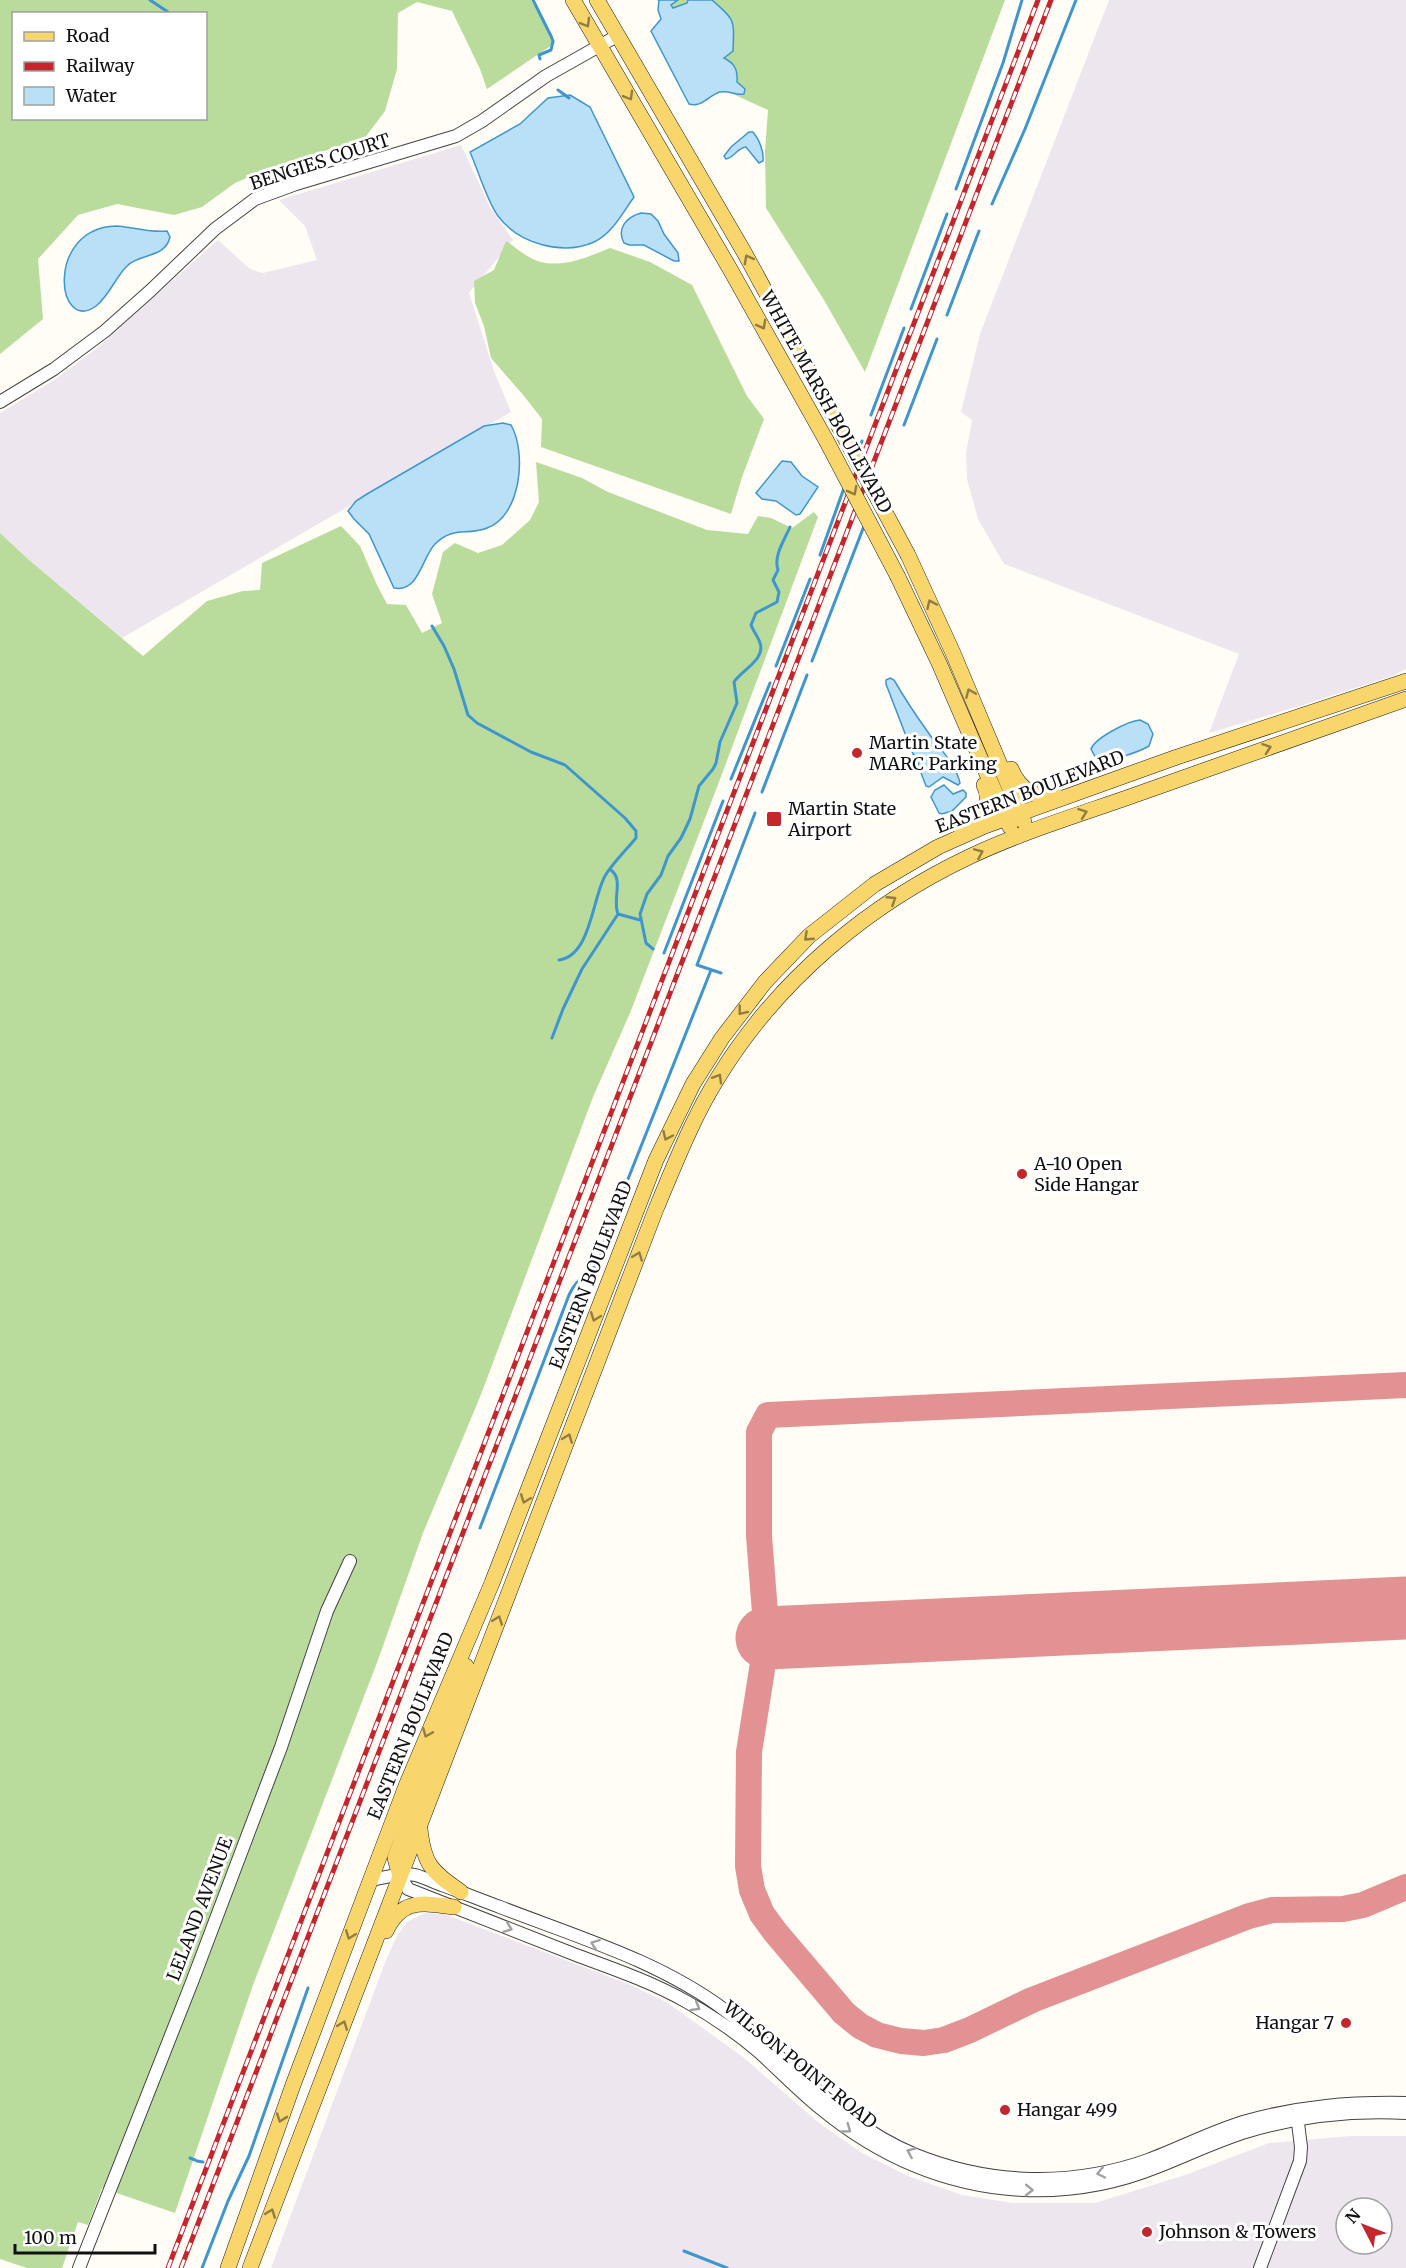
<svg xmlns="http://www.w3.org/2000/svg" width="1406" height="2268" viewBox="0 0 1406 2268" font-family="Merriweather,serif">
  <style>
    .industrial { fill: #eee6ef; fill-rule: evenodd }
    .forest { fill: #b9dc9c; fill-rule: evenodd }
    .water { fill: #b9e0f7; stroke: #3f96cf; stroke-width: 1.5 }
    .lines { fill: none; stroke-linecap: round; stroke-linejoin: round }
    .stream { stroke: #3f96cf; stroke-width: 3 }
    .taxiway { stroke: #e29292; stroke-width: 26 }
    .runway { stroke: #e29292; stroke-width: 63 }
    .minor-casing { stroke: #444; stroke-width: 14 }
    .major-casing { stroke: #222; stroke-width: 16 }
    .minor { stroke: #fff; stroke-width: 12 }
    .major { stroke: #f9d66b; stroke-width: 15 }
    .rail-casing { stroke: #c4262e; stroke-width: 5 }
    .rail { stroke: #fff; stroke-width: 3; stroke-dasharray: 9; stroke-linecap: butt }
    .major-bridge-casing { stroke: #222; stroke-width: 16; stroke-linecap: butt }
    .major-bridge { stroke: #f9d66b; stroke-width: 15 }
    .oneway { stroke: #917d42 }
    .oneway2 { stroke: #a0a0a0 }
    .poi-dot { fill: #c4262e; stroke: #fff; stroke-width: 2 }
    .labels { text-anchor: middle; stroke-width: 6; stroke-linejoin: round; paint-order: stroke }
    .street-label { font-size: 18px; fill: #111; stroke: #fff }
    .poi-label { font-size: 18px; fill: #111; stroke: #fff; text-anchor: start }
  </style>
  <rect width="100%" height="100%" fill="#fffdf5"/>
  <path class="industrial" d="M1109,0H1406V669L1392,676L1303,705L1209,733L1239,654L1004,564L978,519L967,479L966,453L972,420L961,412L980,334Z
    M461,145L490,207L513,240L469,293L494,371L511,412L122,638L28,559L0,533V413L54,380L97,348L218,240L250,269L263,273L317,260L305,226L279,200Z
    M425,1913L444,1914L631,1985L668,2003L743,2057L818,2122L862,2153L908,2176L962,2195L1012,2203H1095L1188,2174L1269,2143L1350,2136H1406V2268H271L386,1960L397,1936L407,1922ZM1346,2208H1382V2244H1346Z"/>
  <path class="forest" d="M0,0H531L555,43L487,89L480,69L452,11L417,2L398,13L397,69L385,111L364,139L278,165L235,183L202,207L174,215L117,204L78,215L38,259L43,319L0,354ZM14,14H206V118H14Z
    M657,0H1005L865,372L824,300L766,208L765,151L768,110L707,82Z
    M506,241C515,247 525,256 535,260C559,270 588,257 610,248L650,262L692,285L747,396L764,419L742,477L731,514L541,447L542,419L524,396L491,358L484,326L475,303L474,281L494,270Z
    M536,462L582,478L608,492L707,530L748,534L758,516L771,518L792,528L814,512L818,517L719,782L630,1013L593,1097L480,1397L423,1533L378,1660L253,1985L175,2213L102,2188L88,2225L78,2222L62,2268H27L0,2259V533L28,559L143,656L207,601L243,591L260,590L262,563L341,526L360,546L377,585L387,604L406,605L422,633L442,623L432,594L443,552L455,543L478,553L502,545L530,520L539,502Z"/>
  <path class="water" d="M659,0H678L671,5L673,8L687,3L688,0H712C736,21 734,19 733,51L724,58C734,63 738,69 737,82L745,89L744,94C736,96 729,90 720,92C709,95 702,108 689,104L651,31L661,19L658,10Z
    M570,95L590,107L634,197C623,212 612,234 594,242C563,256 519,244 498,216C487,201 478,170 470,152L520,124L548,98Z
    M749,132H753C759,139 764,151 763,161L759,163L746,147C737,148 734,158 726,159L724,156L731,147Z
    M641,213L651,214L658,221L664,234L678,253L679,261H674L644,245H629L624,243C616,228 627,217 641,213Z
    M116,226C135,227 148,233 167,231L170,237C165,259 139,253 127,266C115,278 109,296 96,306C56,335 45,228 116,226Z
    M503,423L511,425C527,453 521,516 487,528C466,536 453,526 435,544C422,557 419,593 394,588L369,534L354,519L348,511L356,501L367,494L484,426Z
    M782,461L791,462L802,476L818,487L800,514L796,515L776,501L762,499L756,493Z
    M890,678L894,680C905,699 917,717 930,735C941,750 956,765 960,783L958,785L943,777L929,787L926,786L918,765L920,760L913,754L886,684V680Z
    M1140,720L1148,724L1153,734L1149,746C1139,752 1107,763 1097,760L1091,749C1095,738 1128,721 1140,720Z
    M944,785L953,794L963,790L966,793V797L952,811L942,814L939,813L931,797L935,790Z"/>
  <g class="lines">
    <path class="stream" d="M150,0L171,14
      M533,0L551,36L553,41L551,50L539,55L540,59
      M558,90L569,98
      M956,189L1003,63L1022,0
      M992,204L1025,129L1076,0
      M911,309L947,214
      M947,315L979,231
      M871,415L904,328
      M904,425L937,339
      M858,451L862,441
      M820,555L844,488
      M432,626L444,646L454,669L468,715L477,723L531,752L565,765L625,818L636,831V838C628,848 609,867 604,878C592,902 590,956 559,960
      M812,661L864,526
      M776,666L810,579
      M731,779L770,683
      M762,792L807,675
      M611,870C624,880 612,899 618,914
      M618,914L640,920
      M653,949L646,943L640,914L647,894L661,875L668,856L681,838L690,819L699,786L713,769L716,763L720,742L737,703L734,682C742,670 766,659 760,643C758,636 753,631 751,625L756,613L777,602L779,592L773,580L778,570C773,556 785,539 790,527
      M664,953L723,801
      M721,973L697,965L755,813
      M552,1038L563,1009L582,969L618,914
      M480,1528L569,1295C578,1276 585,1279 595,1266C602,1256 604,1243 607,1232L711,970
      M190,2158L195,2160
      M197,2161L203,2162
      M684,2251L727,2268
      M202,2268L228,2201L249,2156L308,1988"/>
    <path class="taxiway" d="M1406,1385L768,1415L759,1432V1536L767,1638L749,1752L748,1866L752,1890L762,1914L776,1933L844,2013L860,2026L877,2035L901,2041L924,2043L944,2040L970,2030L1032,2000L1249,1916L1272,1910L1343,1909L1363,1905L1406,1887"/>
    <path class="runway" d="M767,1638L1406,1608"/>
    <g class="minor-casing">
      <path id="minor" d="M0,402L54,369L105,331L150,291L215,229L255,199L296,184L456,136L482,121L546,76L617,36
        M400,1876L408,1889C464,1911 520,1933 576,1955C614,1969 652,1982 687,2002C712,2016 737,2033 759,2052C779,2070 798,2090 819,2107C878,2156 947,2186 1023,2190C1069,2192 1115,2184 1157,2167C1188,2155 1218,2140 1249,2131C1300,2116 1353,2110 1406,2113
        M370,1880C384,1878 402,1872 415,1875C424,1877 433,1882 442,1885C461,1892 481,1900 500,1907C577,1937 660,1961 726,2011C788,2059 841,2125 916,2155C991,2185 1072,2187 1148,2160C1180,2148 1211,2132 1243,2122C1298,2106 1350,2102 1406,2103
        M79,2268L192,1982L281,1747L327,1611L350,1561
        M1260,2268L1300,2161L1301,2147L1297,2115"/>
    </g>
    <g class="major-casing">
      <path id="major" d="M573,0L730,269L826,440
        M597,0L744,252L836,421
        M908,555L953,653L1024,822
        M898,577L939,663L1010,827
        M1011,769C1021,792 1035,797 1058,797
        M961,828C980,819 994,806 984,785
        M420,1829C424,1866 432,1871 461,1892
        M400,1876L395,1858L466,1666
        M386,1931C402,1898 422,1903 454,1907
        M228,2268L293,2085L406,1786L492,1583L656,1160L693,1084L722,1038L765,982L809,936L875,884L938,847L985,826L1177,757L1406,681
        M250,2268L656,1209C675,1164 693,1117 719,1076C779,979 869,904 971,856C1022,832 1078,815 1132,796C1223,764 1314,731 1406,699"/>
    </g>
    <use href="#minor" class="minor"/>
    <use href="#major" class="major"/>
    <g class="rail-casing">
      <path id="rail" d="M168,2268L1038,0
        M181,2268L1051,0"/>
    </g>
    <use href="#rail" class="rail"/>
    <g class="major-bridge-casing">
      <path id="major-bridge" d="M836,421L908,555
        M826,440L898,577"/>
    </g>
    <use href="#major-bridge" class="major-bridge"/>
  </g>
  <defs><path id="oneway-chevron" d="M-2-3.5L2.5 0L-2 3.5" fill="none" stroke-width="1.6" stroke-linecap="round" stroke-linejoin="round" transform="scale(1.5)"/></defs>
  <g class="oneway">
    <use href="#oneway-chevron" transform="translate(586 23) rotate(60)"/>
    <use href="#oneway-chevron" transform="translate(629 96) rotate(60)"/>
    <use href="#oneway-chevron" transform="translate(748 259) rotate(-119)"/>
    <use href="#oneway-chevron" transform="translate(762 325) rotate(61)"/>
    <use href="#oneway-chevron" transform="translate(853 491) rotate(62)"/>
    <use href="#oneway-chevron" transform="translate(931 604) rotate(-114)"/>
    <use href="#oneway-chevron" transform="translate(970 693) rotate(-113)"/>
    <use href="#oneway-chevron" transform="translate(1267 748) rotate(-19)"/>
    <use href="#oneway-chevron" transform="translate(1083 813) rotate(-20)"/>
    <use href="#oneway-chevron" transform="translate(979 853) rotate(-23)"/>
    <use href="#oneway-chevron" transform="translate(892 900) rotate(-33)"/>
    <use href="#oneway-chevron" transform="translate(808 937) rotate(137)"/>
    <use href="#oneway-chevron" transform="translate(742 1011) rotate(128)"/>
    <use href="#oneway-chevron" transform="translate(718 1078) rotate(-59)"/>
    <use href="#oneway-chevron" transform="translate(667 1136) rotate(115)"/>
    <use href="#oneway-chevron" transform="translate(638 1256) rotate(-69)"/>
    <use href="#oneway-chevron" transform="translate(595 1317) rotate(111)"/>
    <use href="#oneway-chevron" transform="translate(568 1438) rotate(-69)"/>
    <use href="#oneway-chevron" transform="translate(525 1499) rotate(111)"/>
    <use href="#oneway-chevron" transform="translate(498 1620) rotate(-69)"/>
    <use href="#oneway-chevron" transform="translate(427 1733) rotate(112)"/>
    <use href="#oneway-chevron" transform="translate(350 1935) rotate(111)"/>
    <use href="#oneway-chevron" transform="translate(343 2025) rotate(-69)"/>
    <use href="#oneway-chevron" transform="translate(281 2118) rotate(109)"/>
    <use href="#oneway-chevron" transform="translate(271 2213) rotate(-69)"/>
  </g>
  <g class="oneway2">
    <use href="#oneway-chevron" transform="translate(508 1928) rotate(21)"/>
    <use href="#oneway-chevron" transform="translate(595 1944) rotate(-159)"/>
    <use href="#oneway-chevron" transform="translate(696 2007) rotate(30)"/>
    <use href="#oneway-chevron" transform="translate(847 2129) rotate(36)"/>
    <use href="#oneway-chevron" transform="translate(911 2152) rotate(-157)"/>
    <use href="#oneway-chevron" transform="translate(1101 2173) rotate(168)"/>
    <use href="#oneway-chevron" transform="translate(1029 2190) rotate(1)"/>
  </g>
  <g class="poi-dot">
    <circle cx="857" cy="753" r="6"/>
    <rect x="766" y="811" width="16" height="16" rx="3"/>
    <circle cx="1022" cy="1174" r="6"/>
    <circle cx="1346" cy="2023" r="6"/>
    <circle cx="1005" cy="2110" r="6"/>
    <circle cx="1147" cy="2232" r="6"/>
  </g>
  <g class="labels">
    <g class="street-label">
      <text transform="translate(320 162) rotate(-18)" y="6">BENGIES COURT</text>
      <text transform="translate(826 402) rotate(61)" y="6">WHITE MARSH BOULEVARD</text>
      <text transform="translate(1030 792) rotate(-21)" y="6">EASTERN BOULEVARD</text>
      <text transform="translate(591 1275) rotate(-69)" y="6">EASTERN BOULEVARD</text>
      <text transform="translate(411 1726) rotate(-68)" y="6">EASTERN BOULEVARD</text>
      <text transform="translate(200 1909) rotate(-69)" y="6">LELAND AVENUE</text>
      <text transform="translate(800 2065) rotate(39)" y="6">WILSON POINT ROAD</text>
    </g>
    <g class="poi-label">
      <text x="869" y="749">Martin State<tspan x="869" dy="21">MARC Parking</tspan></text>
      <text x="788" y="815">Martin State<tspan x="788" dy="21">Airport</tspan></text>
      <text x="1034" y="1170">A-10 Open<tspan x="1034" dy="21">Side Hangar</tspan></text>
      <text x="1334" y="2029" text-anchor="end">Hangar 7</text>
      <text x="1017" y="2116">Hangar 499</text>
      <text x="1159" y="2238">Johnson &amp; Towers</text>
    </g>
  </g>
  <rect x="12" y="12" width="195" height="108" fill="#ffffff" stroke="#a0a0a0" stroke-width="1.5"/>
  <rect x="24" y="32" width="30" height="9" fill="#f9d66b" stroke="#a0a0a0" stroke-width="1.5"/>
  <text x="66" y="42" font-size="18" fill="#111111">Road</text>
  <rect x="24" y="62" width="30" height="9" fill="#c4262e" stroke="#a0a0a0" stroke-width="1.5"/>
  <text x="66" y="72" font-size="18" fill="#111111">Railway</text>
  <rect x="24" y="87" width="30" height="18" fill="#b9e0f7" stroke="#a0a0a0" stroke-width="1.5"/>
  <text x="66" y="102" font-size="18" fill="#111111">Water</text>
  <g transform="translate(1364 2226) rotate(312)"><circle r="28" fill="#ffffff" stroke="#a0a0a0" stroke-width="1.5"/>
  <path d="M0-4.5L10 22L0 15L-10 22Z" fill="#c4262e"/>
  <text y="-9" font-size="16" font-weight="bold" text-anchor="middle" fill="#111111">N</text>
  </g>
  <path d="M15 2244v9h140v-9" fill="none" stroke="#111111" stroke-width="3"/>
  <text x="24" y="2244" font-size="18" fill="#111111" stroke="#ffffff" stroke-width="4.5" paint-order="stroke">100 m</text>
</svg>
